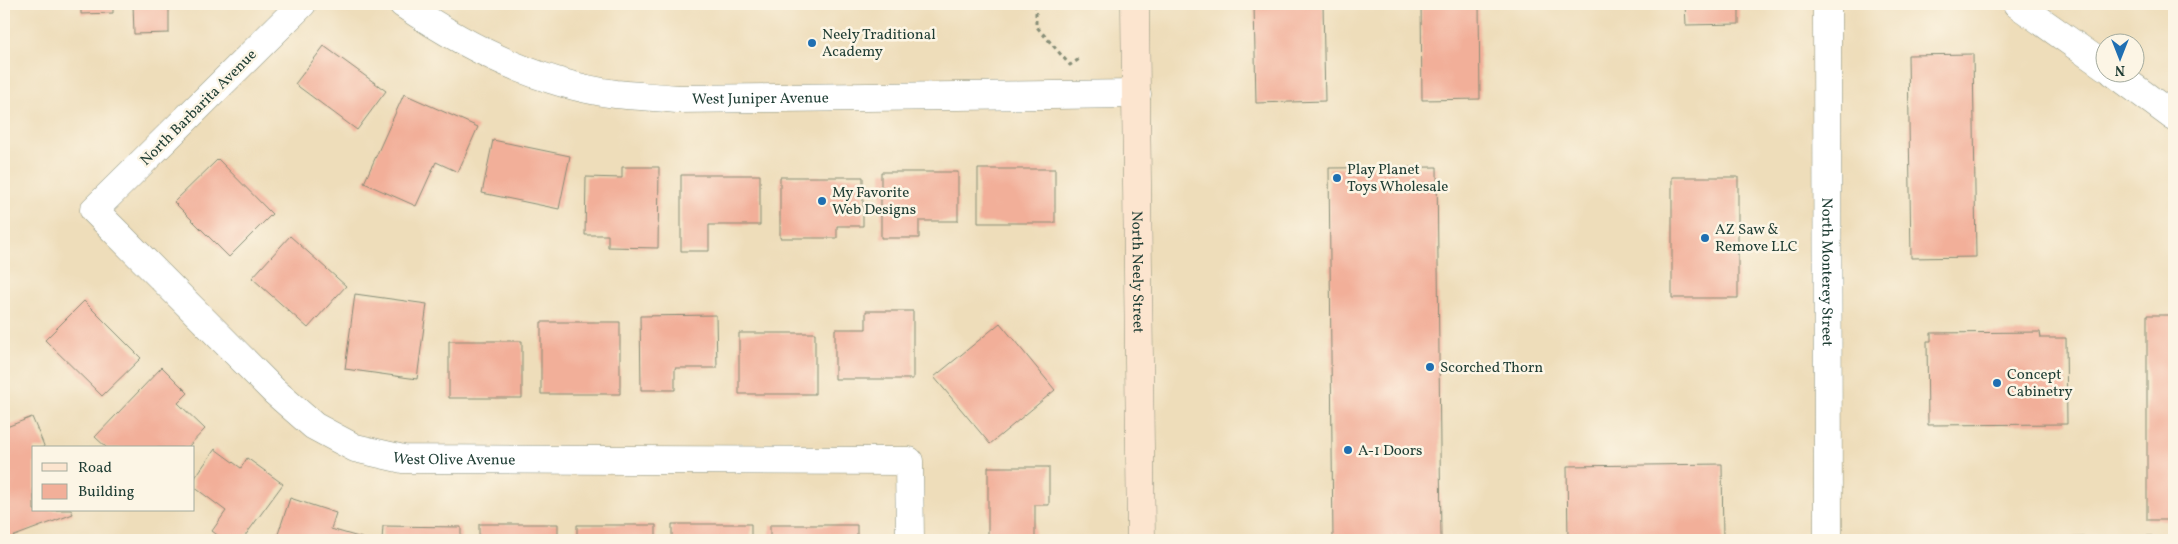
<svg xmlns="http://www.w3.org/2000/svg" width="2178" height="544" viewBox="0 0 2178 544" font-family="Vollkorn,serif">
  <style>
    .building { fill: #f2af99 }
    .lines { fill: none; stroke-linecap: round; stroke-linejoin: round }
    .street-casing { stroke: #868d77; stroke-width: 29 }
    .secondary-casing { stroke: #868d77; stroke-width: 29 }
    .path { stroke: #868d77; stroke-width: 3; stroke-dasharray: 4 4; stroke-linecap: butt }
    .street { stroke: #fff; stroke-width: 28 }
    .secondary { stroke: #fce5cf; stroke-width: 28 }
    .poi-dot { fill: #1f6fb2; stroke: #fcf5e5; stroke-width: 2 }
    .labels { text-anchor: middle; stroke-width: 5; stroke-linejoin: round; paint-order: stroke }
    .poi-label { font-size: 15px; fill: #1f3d34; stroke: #fcf5e5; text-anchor: start }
    .street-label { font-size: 15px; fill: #1f3d34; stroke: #fcf5e5 }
  </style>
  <rect width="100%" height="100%" fill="#fcf5e5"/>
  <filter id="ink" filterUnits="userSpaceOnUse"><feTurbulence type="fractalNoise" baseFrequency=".02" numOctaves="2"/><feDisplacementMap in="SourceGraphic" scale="10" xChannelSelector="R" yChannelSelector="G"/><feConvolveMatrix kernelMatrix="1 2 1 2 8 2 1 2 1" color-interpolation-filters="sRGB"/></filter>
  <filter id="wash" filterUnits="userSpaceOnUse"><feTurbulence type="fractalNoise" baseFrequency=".0096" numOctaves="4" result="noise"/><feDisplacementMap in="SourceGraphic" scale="20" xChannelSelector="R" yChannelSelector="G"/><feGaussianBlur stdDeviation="1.12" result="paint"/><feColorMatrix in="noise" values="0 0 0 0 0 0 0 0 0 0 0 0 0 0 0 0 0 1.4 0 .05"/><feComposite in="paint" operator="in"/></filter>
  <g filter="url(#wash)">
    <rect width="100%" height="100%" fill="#eeddba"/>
    <g id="blocks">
      <path class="building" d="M81,4H113V13L81,14Z
        M133,4H169V33L134,34Z
        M1254,4H1323L1325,101L1256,103Z
        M1421,4H1479L1480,99L1422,100Z
        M1685,4H1739V24L1686,25Z
        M324,46L386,91L357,130L295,84Z
        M1973,54L1976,257L1911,258L1908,55Z
        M404,94L478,127L458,172L436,162L416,206L364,183Z
        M493,140L570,156L559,209L482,193Z
        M218,159L272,214L229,257L174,202Z
        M622,167H659L658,248L608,247V235H585L586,177L622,178Z
        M1437,167L1441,540H1333L1329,168Z
        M978,169H1055V223H978Z
        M881,172H958V221H919V238H881Z
        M681,175H760V225H709V251H681Z
        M780,177H863V226H837V238H780Z
        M1672,177H1738V298H1672Z
        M290,236L346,286L308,328L252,278Z
        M355,294L427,304L417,379L345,369Z
        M84,301L141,358L102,396L45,340Z
        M866,311H913V379H835V329H866Z
        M716,315L717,368H675V390H641L640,316Z
        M2147,315H2174V520H2147Z
        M541,322H620V394H541Z
        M1000,323L1055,390L990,444L934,377Z
        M2040,332L2041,338H2066L2067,424L1928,425L1927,341H1931V333Z
        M739,333H815V394H739Z
        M449,341H522V398H449Z
        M162,367L188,393L178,403L205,429L187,448H107L95,437Z
        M32,417L45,448H34V510H71L73,514L4,540V428Z
        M215,449L241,468L247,458L283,484L242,540H224L212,531L226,511L194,487V479Z
        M1722,464L1723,540H1568L1567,466Z
        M988,467H1049V505H1035V540H988Z
        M290,498L336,513L331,529L362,538L361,540H276Z
        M479,524H558V540H479Z
        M672,524H751V540H672Z
        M577,525H656V540H577Z
        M770,525H857V540H770Z
        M383,526L461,527V540H382Z
        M2152,536V540H1988V539Z"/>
    </g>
  </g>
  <g filter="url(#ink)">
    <use href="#blocks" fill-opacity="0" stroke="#868d77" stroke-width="1"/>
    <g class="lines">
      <g class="street-casing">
        <g id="street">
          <path id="s1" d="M302,4L94,210L274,391L314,426L355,448L403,459L909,461L910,540"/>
          <path id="s2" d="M403,4C466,47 538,84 616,94C636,96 656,97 677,99L1137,94"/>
          <path id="s3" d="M1827,4L1828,540"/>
          <path d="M2017,4L2106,67"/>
          <path d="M2113,72L2174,117"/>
        </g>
      </g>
      <g class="secondary-casing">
        <g id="secondary">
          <path id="s4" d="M1135,4L1141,540"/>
        </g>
      </g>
      <path class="path" d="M1036,4V26L1070,65L1081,58"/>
      <use href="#street" class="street"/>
      <use href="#secondary" class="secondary"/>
    </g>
  </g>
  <g class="poi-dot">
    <circle cx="812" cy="43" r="5"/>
    <circle cx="1337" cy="178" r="5"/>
    <circle cx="822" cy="201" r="5"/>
    <circle cx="1705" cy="238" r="5"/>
    <circle cx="1430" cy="367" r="5"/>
    <circle cx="1997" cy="383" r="5"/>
    <circle cx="1348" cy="450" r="5"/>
  </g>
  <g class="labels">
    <g class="poi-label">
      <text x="822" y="39">Neely Traditional<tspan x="822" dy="17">Academy</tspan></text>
      <text x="1347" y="174">Play Planet<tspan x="1347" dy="17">Toys Wholesale</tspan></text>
      <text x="832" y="197">My Favorite<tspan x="832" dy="17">Web Designs</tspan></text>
      <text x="1715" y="234">AZ Saw &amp;<tspan x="1715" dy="17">Remove LLC</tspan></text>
      <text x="1440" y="372">Scorched Thorn</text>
      <text x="2007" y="379">Concept<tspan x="2007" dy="17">Cabinetry</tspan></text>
      <text x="1358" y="455">A-1 Doors</text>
    </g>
    <g class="street-label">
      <text dy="5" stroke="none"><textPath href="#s2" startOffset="378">West Juniper Avenue</textPath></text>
      <text transform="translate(198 107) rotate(-45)" y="5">North Barbarita Avenue</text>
      <text dy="5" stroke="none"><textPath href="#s4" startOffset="268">North Neely Street</textPath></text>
      <text dy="5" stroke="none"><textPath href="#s3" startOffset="268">North Monterey Street</textPath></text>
      <text dy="5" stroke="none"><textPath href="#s1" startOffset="748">West Olive Avenue</textPath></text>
    </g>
  </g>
  <rect width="2178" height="544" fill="none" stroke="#fcf5e5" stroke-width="20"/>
  <rect x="32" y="446" width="162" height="65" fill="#fcf5e5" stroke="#a4ab9e"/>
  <rect x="42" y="463" width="25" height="8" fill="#fce5cf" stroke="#a4ab9e"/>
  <text x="78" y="472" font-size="15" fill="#1f3d34">Road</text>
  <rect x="42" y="484" width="25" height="15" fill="#f2af99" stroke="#a4ab9e"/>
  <text x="78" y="496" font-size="15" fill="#1f3d34">Building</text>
  <g transform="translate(2120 58) rotate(180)"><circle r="24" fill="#fcf5e5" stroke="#a4ab9e"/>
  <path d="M0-4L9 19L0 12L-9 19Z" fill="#1f6fb2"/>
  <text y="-8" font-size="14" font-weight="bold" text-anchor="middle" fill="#1f3d34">N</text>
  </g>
</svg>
